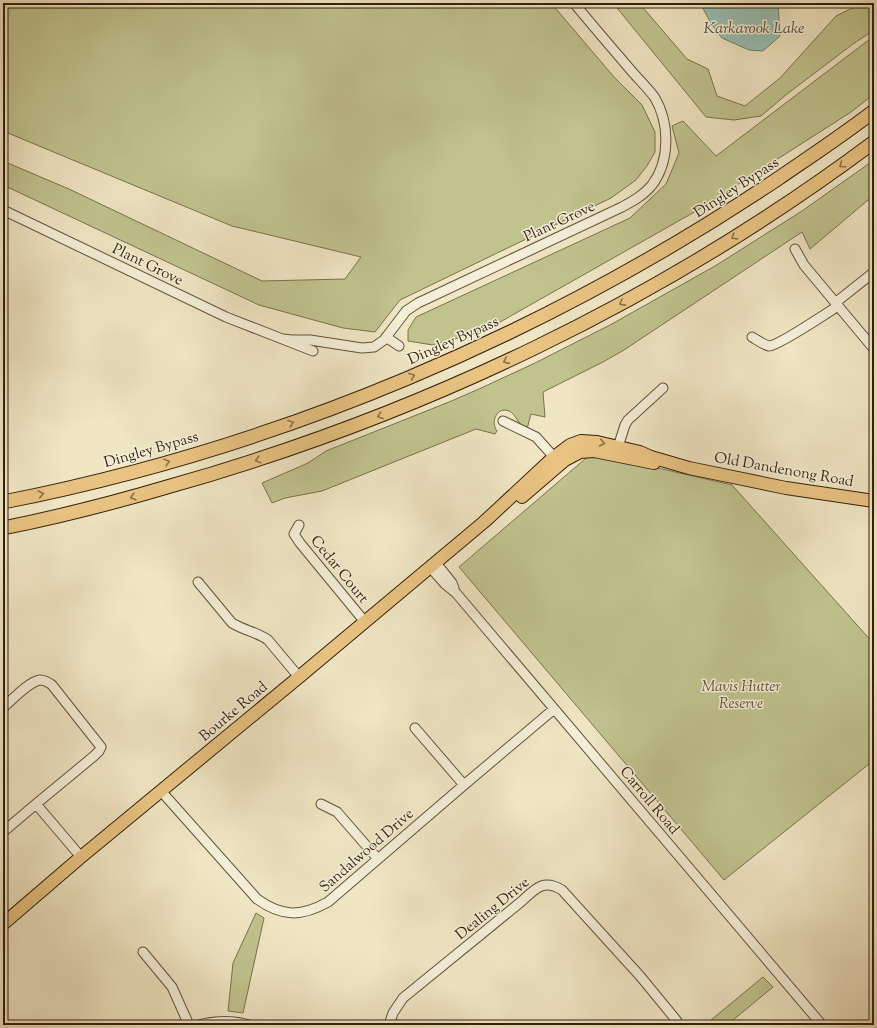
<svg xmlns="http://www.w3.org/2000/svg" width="877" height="1028" viewBox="0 0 877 1028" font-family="'Sorts Mill Goudy',serif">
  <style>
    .green { fill: #c1c38f; stroke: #7a714e }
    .water { fill: #9ac0b4; stroke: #718071 }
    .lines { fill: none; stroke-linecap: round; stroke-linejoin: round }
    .minor-casing { stroke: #62513a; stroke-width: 11 }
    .major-casing { stroke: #331f0c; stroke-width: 14 }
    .highway-casing { stroke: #331f0c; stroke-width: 15 }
    .minor { stroke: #f5efd9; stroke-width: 9 }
    .major { stroke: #e8c382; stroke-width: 12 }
    .highway { stroke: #e8c382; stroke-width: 13 }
    .oneway { stroke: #8e7147 }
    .labels { text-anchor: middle; stroke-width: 3; stroke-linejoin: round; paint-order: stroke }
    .street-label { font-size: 15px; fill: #331f0c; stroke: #f5efd9 }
    .park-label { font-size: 15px; font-style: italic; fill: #5e5033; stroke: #f5efd9 }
    .water-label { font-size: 16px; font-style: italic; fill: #524f3e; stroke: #f5efd9 }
  </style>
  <rect width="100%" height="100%" fill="#f0e6c4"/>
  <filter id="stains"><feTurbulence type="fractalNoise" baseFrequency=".005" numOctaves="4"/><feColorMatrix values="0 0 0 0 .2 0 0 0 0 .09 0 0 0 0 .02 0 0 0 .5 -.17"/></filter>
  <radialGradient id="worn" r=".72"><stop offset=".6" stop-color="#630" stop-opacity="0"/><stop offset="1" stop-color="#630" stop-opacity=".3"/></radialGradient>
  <path class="green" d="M3,3H551L614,77L642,105L655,132V152L647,166L636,180L611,198L400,300L375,332L343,328L259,305L3,185V161L69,189L262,281L345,279L361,257L232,226L3,131Z
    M613,3H639L687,59L708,69L717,96L745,106L780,78L836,16L863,3H874V30L853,44L787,94L761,116L734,120L706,117Z
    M874,36V94L851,112L698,210L486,330L433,345L408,341V330L416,317L630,218L666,184L679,153L672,126L683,121L716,156Z
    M874,160V195L810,249L802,232L624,350L603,362L543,392L545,417L531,414L527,429C516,423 517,415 509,411C497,406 490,422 497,431L495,434L476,429L322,491L285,498L272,503L262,483L308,463L326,451L449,402L479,389L535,363L610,325L715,266L802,211Z
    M592,453L732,485L874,644V760L724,880L459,567Z
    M256,913L264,918L243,1013L228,1011L233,963Z
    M763,977L773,987L727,1025H705Z"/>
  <path class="water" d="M700,3H778L780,36L763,51L749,50L722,38L712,25Z"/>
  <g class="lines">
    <g class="minor-casing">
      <path id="minor" d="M3,210L226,317L313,351
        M795,249L804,265L874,349
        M835,303L874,272
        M386,337L399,346
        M752,337C757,340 764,345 769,346C778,346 827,313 838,306
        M283,339L292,340H310L362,348L374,347L384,340L406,311L418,303L622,207C633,201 644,195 652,185C670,161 670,124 655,98C648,88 637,78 629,68C611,47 592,25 574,3
        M503,421L536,437L554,457
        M618,447L625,425L628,420L663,388
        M294,534L300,543L365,622
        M294,534L299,525
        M436,563L452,583L454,588
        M430,567L445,584L456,593L822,1025
        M198,582L232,623C243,630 257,632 268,640L299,677
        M3,708C12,700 28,682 40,680C45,680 48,682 52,685L101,747L99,751L94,756L36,804
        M415,728L464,785
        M161,791L257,899C282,917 301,917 328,902L464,785L554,709
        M321,804L337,812L378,859
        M3,832L36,804L81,857
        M143,952L172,987L189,1025
        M198,1025C214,1021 233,1020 249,1025
        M389,1025L393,1013L403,998L522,901C536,888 543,879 562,890L640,976L677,1021L679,1025"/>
    </g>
    <g class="major-casing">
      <path id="major" d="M522,497L565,460L580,452L594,451L654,463
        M3,924L81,857L299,677L484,522L554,457L570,445L581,441L597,442L640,452L651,457L689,468L786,488L874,501"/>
    </g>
    <g class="highway-casing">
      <path id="highway" d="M3,502C279,448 545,335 779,178C811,156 843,135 874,111
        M3,528C58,517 113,503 167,487C420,416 663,300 874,142"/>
    </g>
    <use href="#minor" class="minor"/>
    <use href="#major" class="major"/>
    <use href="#highway" class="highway"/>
  </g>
  <defs><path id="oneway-chevron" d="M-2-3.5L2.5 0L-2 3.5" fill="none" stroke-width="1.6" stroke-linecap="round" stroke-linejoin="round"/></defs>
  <g class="oneway">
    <use href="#oneway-chevron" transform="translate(842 165) rotate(145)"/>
    <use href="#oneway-chevron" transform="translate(734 237) rotate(148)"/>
    <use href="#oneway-chevron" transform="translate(622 303) rotate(151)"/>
    <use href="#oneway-chevron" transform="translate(506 361) rotate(156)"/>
    <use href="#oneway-chevron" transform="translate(412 376) rotate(-23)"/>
    <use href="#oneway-chevron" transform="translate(380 416) rotate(160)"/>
    <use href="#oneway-chevron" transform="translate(291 423) rotate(-20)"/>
    <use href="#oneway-chevron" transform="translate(602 443) rotate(12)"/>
    <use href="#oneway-chevron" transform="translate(258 460) rotate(162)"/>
    <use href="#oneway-chevron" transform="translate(167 462) rotate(-16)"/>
    <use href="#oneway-chevron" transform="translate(41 494) rotate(-12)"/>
    <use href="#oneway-chevron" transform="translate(133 497) rotate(164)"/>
  </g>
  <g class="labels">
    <g class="street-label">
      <text transform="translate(736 187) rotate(-33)" y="5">Dingley Bypass</text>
      <text transform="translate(559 221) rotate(-25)" y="5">Plant Grove</text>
      <text transform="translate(148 264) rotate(26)" y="5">Plant Grove</text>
      <text transform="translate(453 340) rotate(-24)" y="5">Dingley Bypass</text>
      <text transform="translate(151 449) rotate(-16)" y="5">Dingley Bypass</text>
      <text transform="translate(784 469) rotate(10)" y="5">Old Dandenong Road</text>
      <text transform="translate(340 569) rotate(51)" y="5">Cedar Court</text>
      <text transform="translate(233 711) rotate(-40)" y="5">Bourke Road</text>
      <text transform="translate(650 800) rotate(50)" y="5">Carroll Road</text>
      <text transform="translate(366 850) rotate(-41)" y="5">Sandalwood Drive</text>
      <text transform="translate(492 908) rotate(-39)" y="5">Dealing Drive</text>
    </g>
    <g class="park-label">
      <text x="741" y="691">Mavis Hutter<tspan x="741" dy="17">Reserve</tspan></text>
    </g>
    <g class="water-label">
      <text x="754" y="33">Karkarook Lake</text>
    </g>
  </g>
  <rect width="877" height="1028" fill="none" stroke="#f0e6c4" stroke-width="16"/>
  <rect x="4" y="4" width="869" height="1020" fill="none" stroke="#331f0c" stroke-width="2"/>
  <rect x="8" y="8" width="861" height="1012" fill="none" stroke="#331f0c"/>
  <rect width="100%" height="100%" filter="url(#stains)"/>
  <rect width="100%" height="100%" fill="url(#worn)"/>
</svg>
